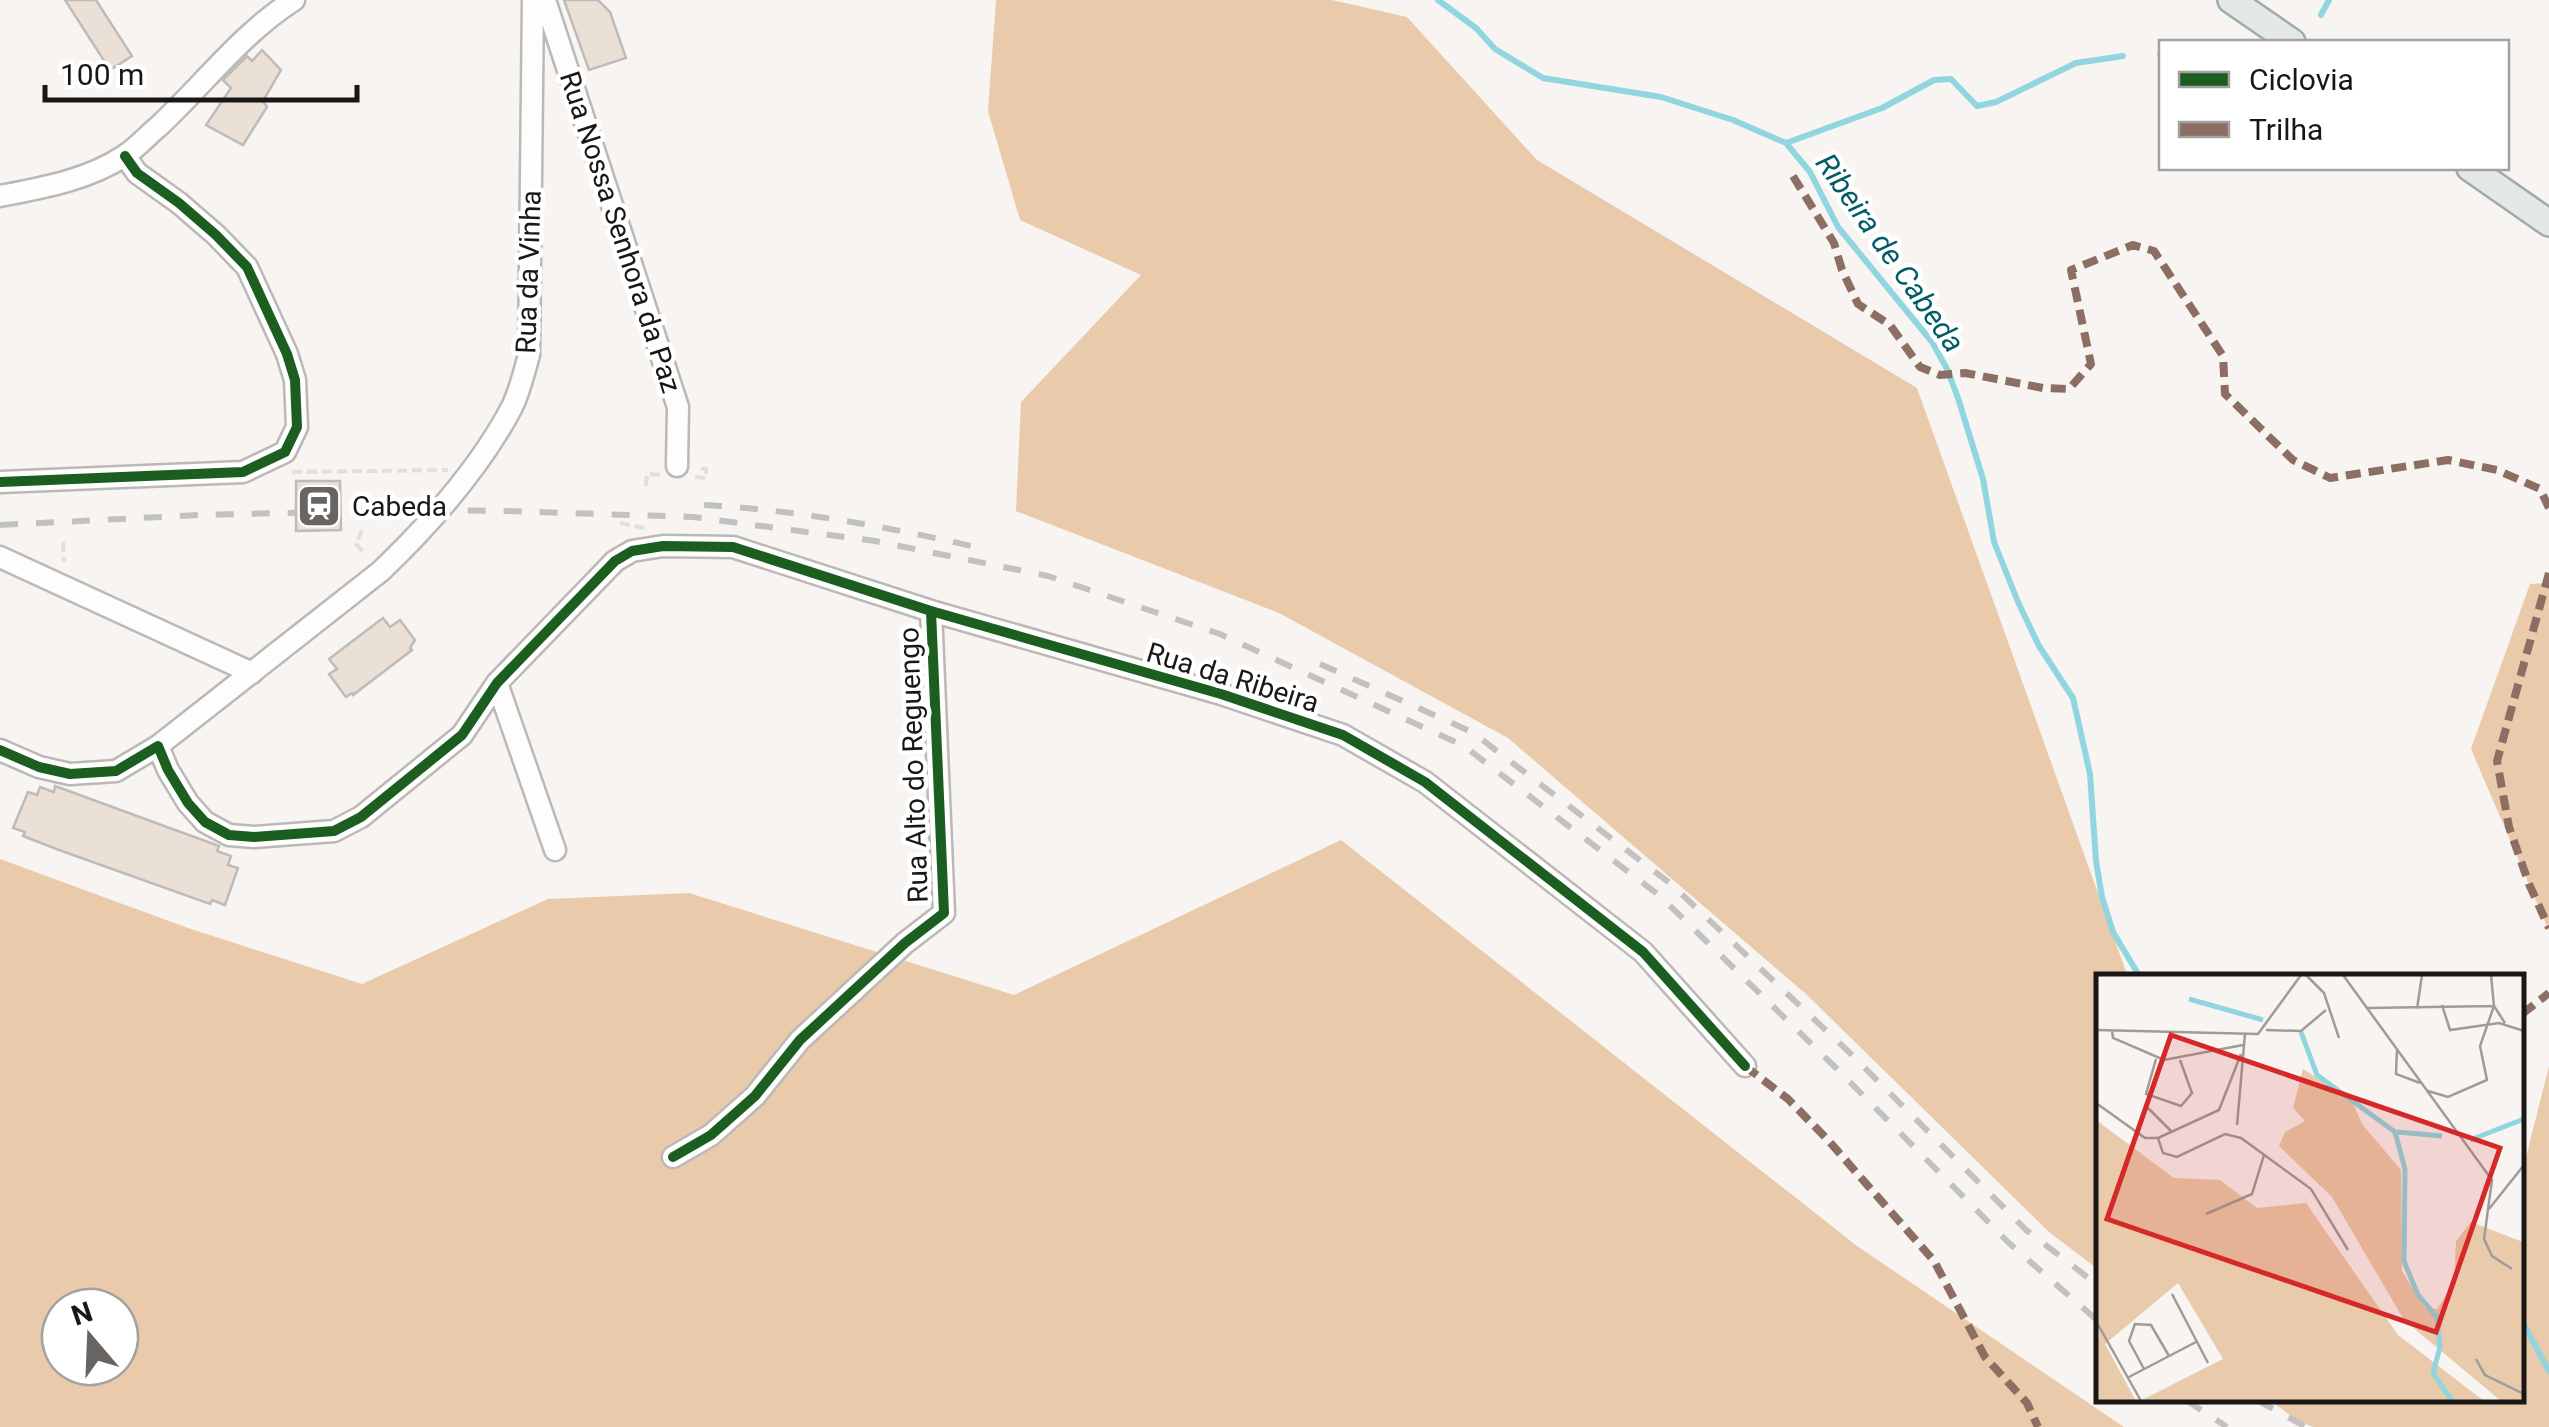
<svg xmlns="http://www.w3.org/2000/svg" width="2549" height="1427" viewBox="0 0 2549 1427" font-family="Roboto,sans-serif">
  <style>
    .forest { fill: #e9caaa; fill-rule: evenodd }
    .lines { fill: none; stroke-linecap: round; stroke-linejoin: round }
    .stream { stroke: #90d5df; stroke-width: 6 }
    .building { fill: #eae0d6; stroke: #bebbb9; stroke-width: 2.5 }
    .minor-casing { stroke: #bbb9b6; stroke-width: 25 }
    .major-casing { stroke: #9faaaa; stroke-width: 30 }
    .path { stroke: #e0dfdd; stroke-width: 4; stroke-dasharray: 10 5; stroke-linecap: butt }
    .minor { stroke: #fefdfd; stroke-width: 20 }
    .major { stroke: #e3e9e9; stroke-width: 25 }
    .rail { stroke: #c1c1c1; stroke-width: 6; stroke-dasharray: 18 18; stroke-linecap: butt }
    .quiet { stroke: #8d6e63; stroke-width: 8; stroke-dasharray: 15 8; stroke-linecap: butt }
    .cycleway-casing { stroke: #fff; stroke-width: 16 }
    .cycleway { stroke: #1b5e20; stroke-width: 10 }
    .labels { text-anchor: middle; stroke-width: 9; stroke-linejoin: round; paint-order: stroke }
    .street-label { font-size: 28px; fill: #191715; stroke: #fff }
    .poi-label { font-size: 28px; fill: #191715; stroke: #fff; text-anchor: start }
    .water-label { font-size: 30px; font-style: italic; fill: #005d67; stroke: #fff }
    .inset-river { fill: none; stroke: #90d5df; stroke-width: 5 }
    .inset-road { fill: none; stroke: #9e9c99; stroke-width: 2.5 }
    .view { fill: #d62828; fill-opacity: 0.15; stroke: #d62828; stroke-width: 5 }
    .inset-edge { fill: none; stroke: #191715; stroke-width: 5 }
  </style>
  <rect width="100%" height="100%" fill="#f7f4f1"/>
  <path class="forest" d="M996,0H1332L1407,17L1537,160L1917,388L2128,977H2099V1270L2049,1232L1806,994L1508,738L1279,613L1016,511L1021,402L1141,275L1020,220L988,111Z
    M2549,583V931L2471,749L2530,584Z
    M1341,840L1857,1246L2124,1427H0V859L188,928L362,984L548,899L689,893L1014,995ZM60,1307H120V1367H60Z
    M2549,1066V1427H2313L2296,1420L2270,1400H2522V1173Z"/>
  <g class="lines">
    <path class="stream" d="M1438,0L1476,28L1495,49L1543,78L1661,97L1733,120L1786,143L1810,172L1838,227L1932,342L1947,369L1958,398L1983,479L1994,542L2018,602L2039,646L2073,698L2090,774L2096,861L2102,897L2113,932L2140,977
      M2321,15L2329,0
      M2160,54H2162
      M1786,143L1882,108L1934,80L1951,79L1977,106L1996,102L2076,63L2123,56
      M2522,1321L2549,1371"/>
  </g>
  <path class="building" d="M65,0H96L132,56L110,70Z
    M564,0H598L610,12L626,58L589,70Z
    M262,50L281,70L263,101L267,107L243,145L206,125L231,88L223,80L247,56L252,61Z
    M296,481H340L341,530L296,531Z
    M383,618L390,627L400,620L415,640L410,648L412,650L353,695L352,693L346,697L329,674L337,669L329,659Z
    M55,786L219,846L217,851L231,856L228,865L238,868L225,905L212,900L210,904L59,850L23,836L25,832L13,828L28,792L37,795L40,787L54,792Z"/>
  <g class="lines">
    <g class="minor-casing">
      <path id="minor" d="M545,0L678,407L677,466
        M0,196C42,188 88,180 124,156C137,148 148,135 159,126C204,84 242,33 294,0
        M0,482L243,472L285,452L297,427L295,380L287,354L247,267L216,235L179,203L137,173L125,156
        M0,557L252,673
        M497,683L555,850
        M158,746L381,571C429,525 481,466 512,407C520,391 524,372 529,355L533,0
        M0,750L39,767L70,774L116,771L158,746L168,770L188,803L205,822L229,835L254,837L334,831L361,817L462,735L497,683L615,561L632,551L663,546L733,547L931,611L1221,694L1343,735L1425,782L1643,952L1745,1066
        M673,1157L711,1135L755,1096L800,1040L905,943L944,913L931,611"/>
    </g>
    <g class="major-casing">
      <path id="major" d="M2231,0L2292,42
        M2470,168L2549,223"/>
    </g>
    <path class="path" d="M292,472L448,470
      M695,477L706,478V469L696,468
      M646,486L647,474L660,475
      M620,523L645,528
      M362,530L356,544L366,555
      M63,542L64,562"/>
    <use href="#minor" class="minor"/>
    <use href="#major" class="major"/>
    <path class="rail" d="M704,505C797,510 889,527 980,548
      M0,525L200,515L409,510L506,511L693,517L875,541L1048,576L1220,634L1464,746L1660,896L1837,1069L2010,1244L2099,1322
      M1320,664L1472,732L1671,884L1852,1055L2026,1230L2099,1286
      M2186,1400L2227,1427
      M2257,1400L2306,1427"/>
    <path class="quiet" d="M1793,176L1834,243L1842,270L1858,304L1890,325L1920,367L1940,375L1965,373L2043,388L2069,389L2091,364L2071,270L2133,245L2154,251L2223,356L2225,394L2293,460L2330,478L2448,460L2497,470L2540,489L2549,508
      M2549,573L2497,761L2509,827L2529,884L2549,928
      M2522,1014L2549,993
      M1745,1066L1788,1099L1827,1139L1934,1261L1985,1357L2027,1403L2038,1427"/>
    <g class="cycleway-casing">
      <path id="cycleway" d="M0,482L243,472L285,452L297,427L295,380L287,354L247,267L216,235L179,203L137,173L125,156
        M0,750L39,767L70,774L116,771L158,746L168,770L188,803L205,822L229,835L254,837L334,831L361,817L462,735L497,683L615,561L632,551L663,546L733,547L931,611L1221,694L1343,735L1425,782L1643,952L1745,1066
        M673,1157L711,1135L755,1096L800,1040L905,943L944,913L931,611"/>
    </g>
    <use href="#cycleway" class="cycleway"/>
  </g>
  <defs>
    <g id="station-square" transform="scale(2.25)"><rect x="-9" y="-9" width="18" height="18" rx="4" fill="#676462" stroke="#fff"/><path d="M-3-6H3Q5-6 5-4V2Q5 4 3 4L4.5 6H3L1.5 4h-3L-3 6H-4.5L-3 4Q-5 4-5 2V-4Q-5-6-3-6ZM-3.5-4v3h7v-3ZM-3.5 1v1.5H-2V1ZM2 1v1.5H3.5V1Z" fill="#fff"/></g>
  </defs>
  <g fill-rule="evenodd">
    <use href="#station-square" x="319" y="506"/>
  </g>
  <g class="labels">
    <g class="street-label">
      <text transform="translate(621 232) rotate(72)" y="10">Rua Nossa Senhora da Paz</text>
      <text transform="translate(528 272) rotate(-88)" y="10">Rua da Vinha</text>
      <text transform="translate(1233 677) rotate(17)" y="10">Rua da Ribeira</text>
      <text transform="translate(913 765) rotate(-92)" y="10">Rua Alto do Reguengo</text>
    </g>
    <g class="poi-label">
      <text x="352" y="516">Cabeda</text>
    </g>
    <g class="water-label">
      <text transform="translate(1890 253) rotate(55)" y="10">Ribeira de Cabeda</text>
    </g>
  </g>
  <g transform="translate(2096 974)">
    <rect width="428" height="428" fill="#f7f4f1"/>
    <path d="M207,95L255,125L266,150L305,196L306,297L328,333L341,335L358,309L360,267L375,248L427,268V427H405L308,346L236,223L183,172L189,158L209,147L197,134ZM0,146L78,204L124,206L161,234L210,229L302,361L388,427H44L127,385L82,309L9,370L40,427H0Z" fill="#e9caaa"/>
    <path class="inset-river" d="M93,25L167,46M205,58L221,101L299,158L309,195L308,287L322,321L341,343L344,373L337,399L356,427M301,158L346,162M374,166L428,145"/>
    <path class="inset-road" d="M210,1L228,19L243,64M247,1L396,206L388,265L396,282L416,295M395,1L398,32L409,49M346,31L354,56L403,49L428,57M272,34L398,32M321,35L326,1M0,56L162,60L205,1M16,56L17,64L68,86L147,71M170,56L205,57L230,36M301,75L300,100L324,109M60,85L50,120L85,132L96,119L84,86M332,117L352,123L391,106L384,72L398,32M0,129L49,164H62L67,179L81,183L129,160L145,164L215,215L252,276M50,132L76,158M141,151L149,60M62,164L123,136L145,80M393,235L428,191M110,240L156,220L168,181M76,320L112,389M0,347L45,427M380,385L389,401L428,420M48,395L33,367L39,350L55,351L73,382M33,403L100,368"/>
    <path class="view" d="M75,61L404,174L340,358L11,245Z"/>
    <rect width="428" height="428" class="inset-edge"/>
  </g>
  <rect x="2159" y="40" width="350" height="130" fill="#ffffff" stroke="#a3a2a1" stroke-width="2.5"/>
  <rect x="2179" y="72" width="50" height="15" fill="#1b5e20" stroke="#a3a2a1" stroke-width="2.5"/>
  <text x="2249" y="90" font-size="30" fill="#191715">Ciclovia</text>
  <rect x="2179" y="122" width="50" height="15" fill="#8d6e63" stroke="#a3a2a1" stroke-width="2.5"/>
  <text x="2249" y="140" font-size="30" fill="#191715">Trilha</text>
  <g transform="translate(90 1337) rotate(341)"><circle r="48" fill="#ffffff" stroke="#a3a2a1" stroke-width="2.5"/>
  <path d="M0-8L18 38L0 25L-18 38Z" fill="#676462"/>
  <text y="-15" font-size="28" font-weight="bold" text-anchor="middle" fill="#191715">N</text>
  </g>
  <path d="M45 85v15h312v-15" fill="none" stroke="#191715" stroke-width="5"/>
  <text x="60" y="85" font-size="30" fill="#191715" stroke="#ffffff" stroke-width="8" paint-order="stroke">100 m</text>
</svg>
